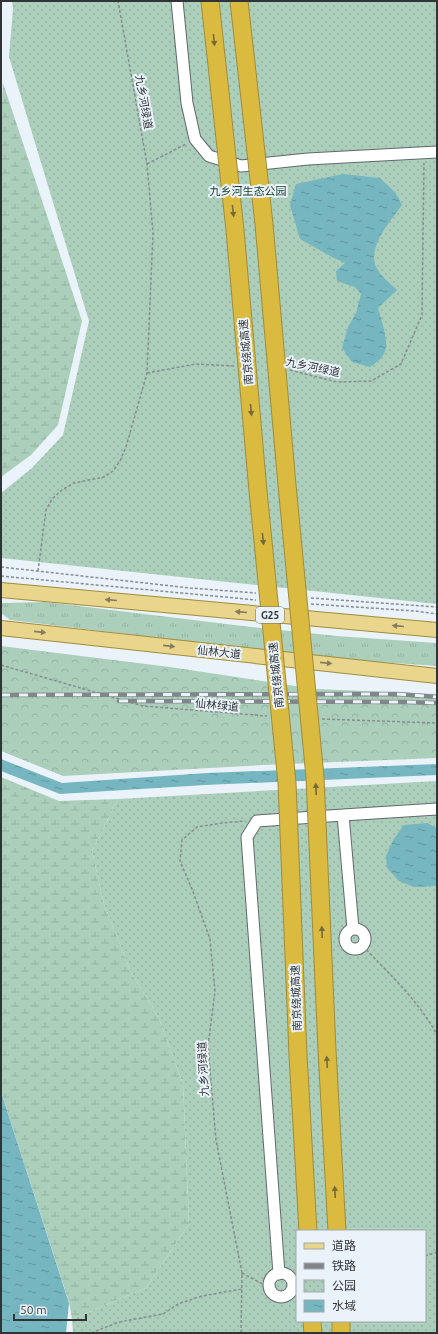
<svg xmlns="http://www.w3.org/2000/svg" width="438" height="1334" viewBox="0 0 438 1334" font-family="Ubuntu,'Noto Sans SC',sans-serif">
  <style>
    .grass { fill: url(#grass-tufts) }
    .forest { fill: url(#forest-crowns) }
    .wetland { fill: url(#wetland-marsh) }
    .park { fill: url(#park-dots); fill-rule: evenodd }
    .water { fill: url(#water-ripples) }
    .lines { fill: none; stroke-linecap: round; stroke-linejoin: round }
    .minor-casing { stroke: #61686e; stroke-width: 13 }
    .major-casing { stroke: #9f8c3d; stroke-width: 16 }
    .highway-casing { stroke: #9f8c3d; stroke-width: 19 }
    .path { stroke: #878c91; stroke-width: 1.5; stroke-dasharray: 3 2; stroke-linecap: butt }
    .minor { stroke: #fff; stroke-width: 11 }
    .major { stroke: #e9d68c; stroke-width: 14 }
    .highway { stroke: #dabb40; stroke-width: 17 }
    .rail-casing { stroke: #81868b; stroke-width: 4.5 }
    .rail { stroke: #ebf3fa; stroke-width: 3; stroke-dasharray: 9; stroke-linecap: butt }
    .highway-bridge-casing { stroke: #9f8c3d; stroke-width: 19; stroke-linecap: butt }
    .highway-bridge { stroke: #dabb40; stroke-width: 17 }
    .oneway { fill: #756a3b }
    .oneway2 { fill: #847d5d }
    .labels { text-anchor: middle; stroke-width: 4; stroke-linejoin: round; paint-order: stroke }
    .shield { fill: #ebf3fa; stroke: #696d72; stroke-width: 1 }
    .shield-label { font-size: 10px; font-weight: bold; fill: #313437 }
    .street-label { font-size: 11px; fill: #313437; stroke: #ebf3fa }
    .park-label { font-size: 11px; fill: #143c29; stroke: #ebf3fa }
  </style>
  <defs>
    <pattern id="grass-tufts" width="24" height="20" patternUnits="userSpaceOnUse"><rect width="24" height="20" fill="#accfbb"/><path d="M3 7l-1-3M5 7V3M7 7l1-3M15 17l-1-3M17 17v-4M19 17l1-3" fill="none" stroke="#94b2a1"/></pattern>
    <pattern id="forest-crowns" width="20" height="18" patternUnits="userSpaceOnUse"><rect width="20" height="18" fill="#accfbb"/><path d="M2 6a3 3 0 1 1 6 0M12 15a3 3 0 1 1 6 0" fill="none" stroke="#94b2a1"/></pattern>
    <pattern id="wetland-marsh" width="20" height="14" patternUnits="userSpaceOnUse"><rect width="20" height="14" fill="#accfbb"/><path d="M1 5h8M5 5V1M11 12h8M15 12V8" fill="none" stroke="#94b2a1"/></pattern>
    <pattern id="park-dots" width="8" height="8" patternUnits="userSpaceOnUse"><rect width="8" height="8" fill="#accfbb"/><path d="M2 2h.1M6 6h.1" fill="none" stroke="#94b2a1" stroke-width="1.8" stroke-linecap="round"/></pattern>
    <pattern id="water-ripples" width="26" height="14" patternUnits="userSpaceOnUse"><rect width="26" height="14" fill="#76b6c0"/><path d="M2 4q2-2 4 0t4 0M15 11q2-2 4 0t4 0" fill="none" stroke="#61959d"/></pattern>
  </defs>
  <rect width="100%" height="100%" fill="#ebf3fa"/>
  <path class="grass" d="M46,602L251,627L337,636L437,643V666L335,659L10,620L1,613L2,603Z"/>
  <path class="forest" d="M1,646L170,667L315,689L437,694V758L263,765L63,776L1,751Z"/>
  <path class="wetland" d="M3,83L82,321L58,425L31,455L1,477V118Z
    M1,777L59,801L118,799L92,851L104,904L131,972L158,1016L183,1084L189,1224L146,1288L72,1319L69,1302L1,1092Z"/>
  <path class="park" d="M12,1H437V604L1,558V493L32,468L63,435L89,321L9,57L13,8Z
    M437,781V1333H73L72,1319L146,1288L189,1224L183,1084L158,1016L131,972L104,904L92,851L118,799ZM297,1231H425V1321H297Z"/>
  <path class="water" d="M343,174L380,178L395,192L402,205C390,222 363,251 379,272C383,278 391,284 397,290L378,308C381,318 389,341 385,351C383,358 376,363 370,367L352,362L342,348L348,327L356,313L361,294L355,287L337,281L336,271L345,263L332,257L300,239L290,205L296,184Z
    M1,759L62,783L207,773L437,764V775L205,785L60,794L1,771Z
    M427,823L437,828V886L414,887L399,881L387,868L386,856L393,840L404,825Z
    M1,1092L69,1303L66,1333H2L1,1329Z"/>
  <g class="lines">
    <g class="minor-casing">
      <path id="minor" d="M177,1L187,103L195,139L209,156L241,166L308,159L437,152
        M345 939a10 10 0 1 1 20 0a10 10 0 1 1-20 0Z
        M353,929L343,815L437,809
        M269 1285a12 12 0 1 1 24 0a12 12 0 1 1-24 0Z
        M279,1274L247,837L257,821L343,815"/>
    </g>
    <g class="major-casing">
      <path id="major" d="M1,590L437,630
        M1,628L437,676"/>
    </g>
    <g class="highway-casing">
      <path id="highway" d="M312,1321L313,1333
        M341,1321V1333"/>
    </g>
    <path class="path" d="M147,164L186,144
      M290,370L337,382L371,381L401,364L422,315L424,163
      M147,373L196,364L234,366
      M1,567L190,588L256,593
      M38,571L46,510L52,499L62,490L74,483L104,477L113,471L120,461L126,447L147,373L153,233L147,164L118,1
      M1,576L256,600
      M311,598L437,607
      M311,604L415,611L437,614
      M1,665L143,706L267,716
      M322,719L437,723
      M363,946C389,974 419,1001 437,1035
      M425,1256L437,1252
      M242,1273L270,1288
      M292,1289H297
      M91,1333L119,1322L163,1314L178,1304L202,1296L242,1289
      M241,1333L242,1273L216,1140L208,1046L215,991L210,939L192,889L180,861L182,840L197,827L222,823L245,821"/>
    <use href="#minor" class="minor"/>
    <use href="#major" class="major"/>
    <use href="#highway" class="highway"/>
    <g class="rail-casing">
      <path id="rail" d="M1,695L397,694L437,697
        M119,701L406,702L437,703"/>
    </g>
    <use href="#rail" class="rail"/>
    <g class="highway-bridge-casing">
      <path id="highway-bridge" d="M210,1L235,230L258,491L287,783L298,1055L308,1231
        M239,1L264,224L287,485L315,777L327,1050L337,1231"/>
    </g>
    <use href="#highway-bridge" class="highway-bridge"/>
  </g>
  <defs><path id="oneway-solid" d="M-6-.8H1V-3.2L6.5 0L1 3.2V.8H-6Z"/></defs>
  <g class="oneway">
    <use href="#oneway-solid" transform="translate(214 40) rotate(84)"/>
    <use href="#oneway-solid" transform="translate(233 211) rotate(84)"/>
    <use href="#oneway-solid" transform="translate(251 410) rotate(85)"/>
    <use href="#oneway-solid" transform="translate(263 539) rotate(84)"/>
    <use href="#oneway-solid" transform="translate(316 789) rotate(-92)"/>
    <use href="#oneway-solid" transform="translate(322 932) rotate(-92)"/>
    <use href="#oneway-solid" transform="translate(327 1062) rotate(-93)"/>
    <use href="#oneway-solid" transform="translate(335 1192) rotate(-93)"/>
  </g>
  <g class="oneway2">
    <use href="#oneway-solid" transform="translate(111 600) rotate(-175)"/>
    <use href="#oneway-solid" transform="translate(241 612) rotate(-175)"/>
    <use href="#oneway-solid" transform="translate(398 626) rotate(-175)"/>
    <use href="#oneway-solid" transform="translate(40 632) rotate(6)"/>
    <use href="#oneway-solid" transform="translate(169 646) rotate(6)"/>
    <use href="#oneway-solid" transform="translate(326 663) rotate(6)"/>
  </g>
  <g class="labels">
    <rect class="shield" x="256" y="607" width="28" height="16" rx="3"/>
    <g class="shield-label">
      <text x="270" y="619">G25</text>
    </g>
    <g class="street-label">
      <text transform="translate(144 102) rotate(80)" y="4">九乡河绿道</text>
      <text transform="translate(246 352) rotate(-95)" y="4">南京绕城高速</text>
      <text transform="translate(313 367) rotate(12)" y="4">九乡河绿道</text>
      <text transform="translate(219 652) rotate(6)" y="4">仙林大道</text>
      <text transform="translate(276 675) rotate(-96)" y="4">南京绕城高速</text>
      <text transform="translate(217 705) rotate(5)" y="4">仙林绿道</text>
      <text transform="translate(296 998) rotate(-92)" y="4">南京绕城高速</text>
      <text transform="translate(203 1069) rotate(-93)" y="4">九乡河绿道</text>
    </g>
    <g class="park-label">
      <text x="248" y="195">九乡河生态公园</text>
    </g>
  </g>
  <rect width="438" height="1334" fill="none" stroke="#313437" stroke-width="4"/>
  <rect x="296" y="1230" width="130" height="92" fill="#ebf3fa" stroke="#a1a7ac"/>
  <rect x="304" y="1243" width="20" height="6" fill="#e9d68c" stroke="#a1a7ac"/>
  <text x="332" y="1250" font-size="12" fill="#313437">道路</text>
  <rect x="304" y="1263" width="20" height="6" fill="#81868b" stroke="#a1a7ac"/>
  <text x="332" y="1270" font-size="12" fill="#313437">铁路</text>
  <rect x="304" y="1280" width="20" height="12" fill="url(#park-dots)" stroke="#a1a7ac"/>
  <text x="332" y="1290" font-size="12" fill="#313437">公园</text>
  <rect x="304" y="1300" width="20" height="12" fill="url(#water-ripples)" stroke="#a1a7ac"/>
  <text x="332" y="1310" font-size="12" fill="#313437">水域</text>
  <path d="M14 1314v6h72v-6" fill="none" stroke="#313437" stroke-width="2"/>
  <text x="20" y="1314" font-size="12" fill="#313437" stroke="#ebf3fa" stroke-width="3" paint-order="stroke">50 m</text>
</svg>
